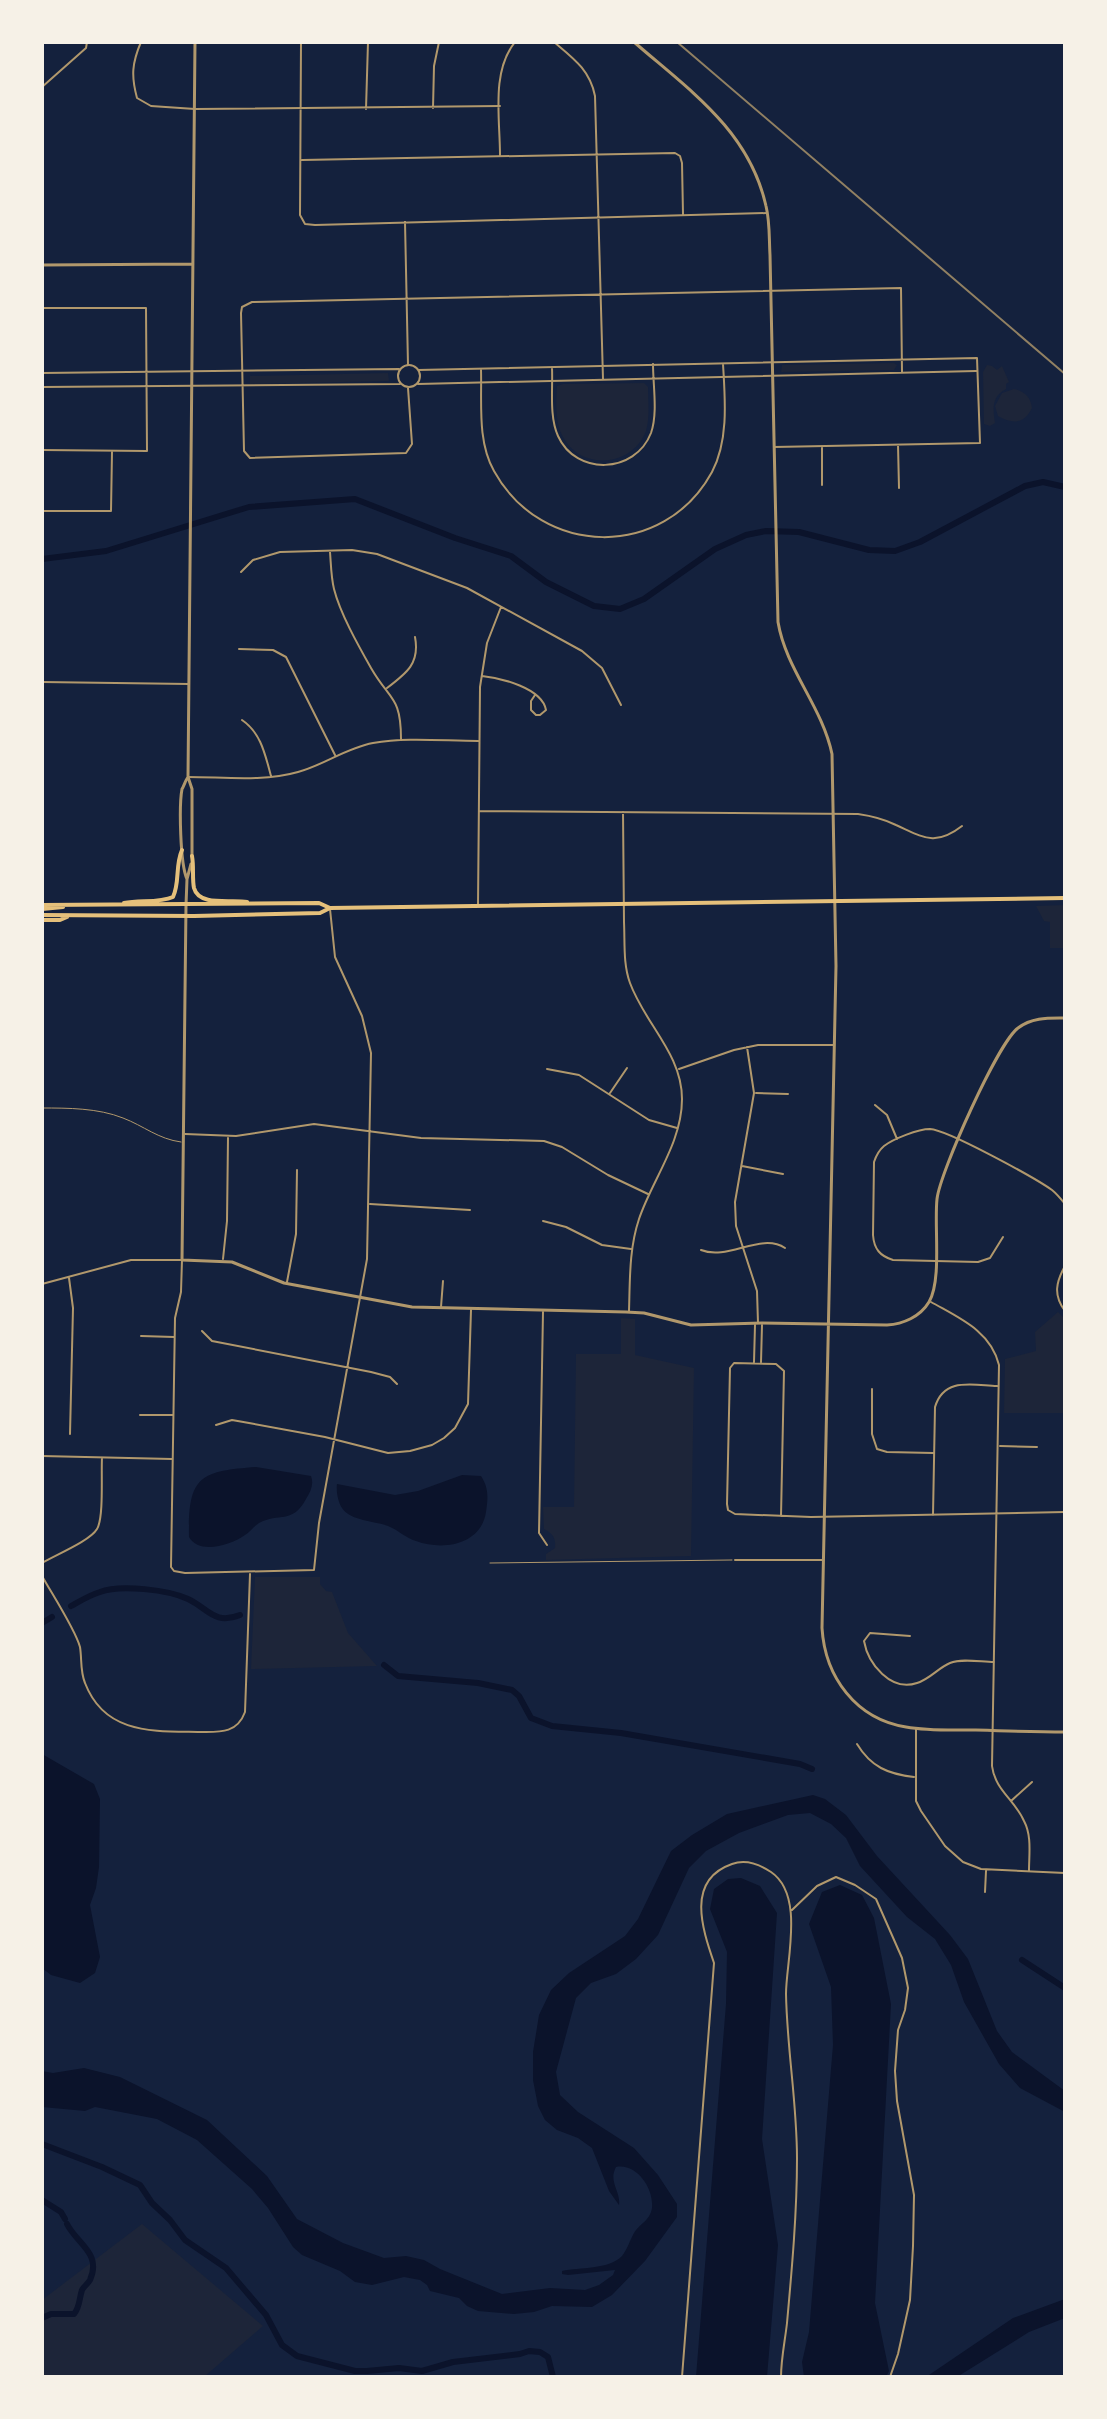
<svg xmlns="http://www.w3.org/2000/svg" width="1107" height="2419" viewBox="0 0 1107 2419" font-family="'IBM Plex Sans',sans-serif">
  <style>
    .green { fill: #1d2539 }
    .water { fill: #0b132b }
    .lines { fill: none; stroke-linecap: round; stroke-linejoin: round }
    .canal { stroke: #0b132b; stroke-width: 6 }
    .service { stroke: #b1986c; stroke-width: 1 }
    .minor { stroke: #b1986c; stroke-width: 2 }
    .tertiary { stroke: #b1986c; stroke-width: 3 }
    .primary { stroke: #e5c07b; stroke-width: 4 }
    .rail { stroke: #918062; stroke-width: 2 }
  </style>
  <rect width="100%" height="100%" fill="#14213d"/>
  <path class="green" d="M894,363L897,365L894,370L781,372L782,365Z
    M987,365L992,366L997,370L1002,366L1009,382L1006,384V389C991,397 993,409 995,423L990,426L984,424L983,372Z
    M388,373L389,381L250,384V376Z
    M644,383L648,387C648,401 650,417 646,431C632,468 579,471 562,435C555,421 556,401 557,386L563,384Z
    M1014,389C1024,391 1031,397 1032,408C1023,426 1011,423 998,416L995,406L1002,393Z
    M1065,905V948H1050V922L1044,921L1036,906Z
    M1058,1312L1065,1319V1413H1004L1005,1359L1036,1351L1035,1332Z
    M621,1318L635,1319V1355L694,1368L691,1556L546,1560V1554L555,1548C556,1538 553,1534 544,1529L543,1507H574L576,1354H621Z
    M255,1577H320V1584L326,1591L332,1592L348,1633L377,1666L251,1669Z
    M142,2224L263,2326L204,2377H42V2300Z"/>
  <path class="water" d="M256,1467L311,1476C314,1484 311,1491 306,1499C292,1525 279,1512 259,1523C254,1526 250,1532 245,1535C231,1545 199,1555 189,1537C188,1477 199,1471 256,1467Z
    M462,1475L481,1476C489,1488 488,1499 486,1512C481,1545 443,1551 416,1541C406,1538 398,1530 388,1526C375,1521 350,1521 342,1508C338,1502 336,1491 337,1484L395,1495L418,1491Z
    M42,1754L94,1784L100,1799L99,1867L96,1888L90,1905L100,1957L95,1973L80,1983L51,1975L42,1968Z
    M813,1795L825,1799L846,1815L877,1856L950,1935L968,1959L997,2031L1012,2052L1065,2091V2112L1020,2088L999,2064L964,2002L951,1965L935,1939L907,1917L860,1866L846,1838L831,1824L810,1813L788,1815L739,1833L706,1851L689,1868L658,1935L636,1959L616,1974L591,1983L576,1998L556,2072L560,2095L578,2112L634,2148L658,2175L677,2204V2217L645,2261L612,2295L592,2307L552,2306L534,2312L514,2314L478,2311L467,2306L459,2298L430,2291L427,2285L420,2280L404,2277L372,2285L355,2282L340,2271L302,2255L293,2247L268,2208L252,2189L197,2140L157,2119L95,2107L85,2111L42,2107V2071L53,2073L84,2068L120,2077L207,2120L267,2176L297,2219L343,2243L384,2258L406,2256L424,2260L440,2269L502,2294L550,2288L585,2290L599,2285L613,2275L615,2270L568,2275L562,2274V2271C580,2267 608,2270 622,2256C627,2250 630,2240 634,2233C639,2224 650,2221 652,2208C654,2189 637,2163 616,2167C608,2182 621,2191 619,2205L609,2191L592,2148L578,2138L557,2130L545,2120L538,2106L533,2080V2052L539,2015L551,1990L569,1973L625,1936L638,1919L671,1851L692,1835L727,1814Z
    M741,1878L760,1886L777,1913L762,2139L778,2245L767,2377H696L726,2004L727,1952L710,1909L714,1889L728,1879Z
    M840,1885L862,1895L874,1918L891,2004L875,2303L889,2371L886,2377H804L802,2362L809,2332L833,2045L831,1987L809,1924L822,1892Z
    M1065,2299V2318L1029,2332L957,2377H926L1013,2318Z"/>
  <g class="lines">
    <path class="canal" d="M42,559L106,551L249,507L355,499L455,538L511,556L546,582L594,606L620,609L644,599L715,549L746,535L766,531L799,532L869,550L895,551L920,542L1025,486L1043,482L1065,487
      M71,1606C80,1601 90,1595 100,1592C120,1584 169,1590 188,1599C209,1609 214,1625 240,1615
      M42,1623L52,1617
      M384,1665L398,1676L478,1683L512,1690L519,1696L531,1718L552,1726L621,1733L800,1764L812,1769
      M1022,1960L1065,1988
      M42,2144L102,2167L140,2185L152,2203L170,2220L185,2240L226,2268L266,2315L282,2345L297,2356L355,2371H367L399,2368L422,2371L453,2362L520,2354L529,2351L540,2352L548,2357L553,2377
      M42,2200L61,2212L65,2219
      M42,2318L51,2314H74C80,2307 79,2299 82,2290C84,2286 88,2284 90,2280C102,2253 77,2244 67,2224"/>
    <path class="service" d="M42,1108C68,1108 98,1108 123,1118C144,1126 158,1139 181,1142
      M490,1563L732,1560"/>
    <path class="minor" d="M141,42C132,63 131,76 137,98L151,106L195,109L500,106
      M301,42L300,215L305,224L315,225L767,213
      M554,42C573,58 590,70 595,96L603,379
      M42,87L86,48L87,42
      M433,108L434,66L439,42
      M366,109L368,42
      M500,155C500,118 491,72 515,42
      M302,160L675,153L680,156L682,163L683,214
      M405,222L408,365
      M42,308H146L147,451L42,450
      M398 376a11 11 0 1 1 22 0a11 11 0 1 1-22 0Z
      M552,368C553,389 549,416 558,436C576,476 635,474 651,433C658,413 653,386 653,364
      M481,369C482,402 477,441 494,471C542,558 664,560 712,472C729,440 725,398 723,364
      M418,370L977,358L980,443L774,447
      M42,373L399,369
      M418,384L976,371
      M42,387L400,384
      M408,388L412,444L406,453L250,458L244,451L241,313L242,307L252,302L901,288L902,372
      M898,445L899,488
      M822,447V485
      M42,511H111L112,452
      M330,552C331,564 331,577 334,589C340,613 358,645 371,668C390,701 401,696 401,739
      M241,572L253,560L280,552L352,550L377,554L467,588L582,651L602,668L621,705
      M239,649L273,650L286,657L335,755
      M482,676C501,678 542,688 546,710L540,715H536L531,710V701L535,695
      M42,682L189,684
      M387,688C407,673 420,663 415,637
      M242,720C261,733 265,754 271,776
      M188,777C224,777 263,782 298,772C324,765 346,748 373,743C407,737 444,741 478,741
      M479,811L858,814C872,816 884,819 896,825C923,837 935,847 962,826
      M623,812C623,849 624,885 624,922C625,943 623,964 630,983C645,1024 682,1054 682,1099C682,1143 652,1180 639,1219C629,1249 630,1280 629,1311
      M478,905L480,687L487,643L501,607
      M747,1047L754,1093L735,1202L736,1226L757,1291L758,1323
      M547,1069L579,1075L649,1120L677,1128
      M679,1069L734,1050L758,1045H833
      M610,1093L627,1068
      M756,1093L788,1094
      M875,1105L887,1115L897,1139
      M185,1134L236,1136L314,1124L421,1138L544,1141L562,1147L608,1175L648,1194
      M742,1166L783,1174
      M370,1204L470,1210
      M543,1221L566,1227L602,1245L631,1249
      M1003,1237L990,1258L978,1262L893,1260C880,1256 874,1249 873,1235L874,1162C876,1156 878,1151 884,1146C893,1139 918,1129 930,1129C948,1130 1035,1178 1052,1190C1057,1194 1061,1199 1065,1204
      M701,1250C728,1261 761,1232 785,1248
      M223,1259L227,1221L228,1138
      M1065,1266C1056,1282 1053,1295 1065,1311
      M69,1278L73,1308L70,1434
      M287,1282L296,1234L297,1170
      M42,1284L131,1260H182L181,1292L175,1318L171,1567L174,1571L185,1573L314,1570L319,1523L367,1259L371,1053L362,1016L335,957L330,909
      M931,1302C959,1318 991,1331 999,1365L992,1766C995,1790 1015,1800 1024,1821C1032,1836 1029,1854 1029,1871
      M441,1307L443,1281
      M543,1312L539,1533L547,1545
      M202,1331L212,1341L371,1372L390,1377L397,1384
      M141,1336L174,1337
      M754,1362L755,1325
      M761,1362L762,1325
      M872,1389V1434L877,1449L887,1452L933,1453
      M140,1415H172
      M216,1425L232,1420L249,1423L325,1437L388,1453L410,1451L432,1445L444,1438L455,1428L468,1404L471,1310
      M1000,1446L1037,1447
      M42,1456L172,1459
      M933,1515L935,1407C944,1377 972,1385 997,1386
      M781,1516L784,1371L776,1364L734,1363L730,1368L727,1504L728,1510L735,1514L811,1517L1065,1512
      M735,1560H822
      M42,1563C55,1555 90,1541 97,1529C104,1518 101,1473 102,1458
      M42,1576C52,1594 75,1629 80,1647C82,1659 80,1671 85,1683C105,1735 154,1731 200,1732C219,1732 237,1734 245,1712L250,1574
      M910,1636L870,1633L864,1641C868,1664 891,1692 917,1683C930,1679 938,1668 950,1663C962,1658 981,1662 994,1662
      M916,1729V1801L921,1811L945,1846L963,1862L981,1869L1065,1873
      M857,1744C871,1767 888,1774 914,1777
      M1011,1801L1032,1782
      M985,1892L986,1871
      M792,1910L817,1886L836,1877L855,1885L876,1899L902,1958L908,1988L905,2010L898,2030L895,2071L897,2101L914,2195L913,2246L910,2300L898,2354L890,2377
      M682,2377L714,1963C702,1928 686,1880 732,1864C746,1859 759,1864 771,1872C805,1895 786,1961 786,1994C787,2049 797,2103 797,2158C797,2213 792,2268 787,2323C785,2341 781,2359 781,2377"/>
    <path class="tertiary" d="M634,42C689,90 749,130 766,206C770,222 769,239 770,255L778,622C786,670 822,706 832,754L836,966L822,1628C825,1677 856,1719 906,1727C928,1731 951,1730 973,1730C1004,1731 1034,1732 1065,1732
      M42,265L193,264
      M192,856V789L188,777L195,42
      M191,864L187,879L186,905L182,1260L232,1262L284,1283L412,1307L626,1312L644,1313L691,1325L762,1323L887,1325C903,1324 920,1317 929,1302C942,1280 934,1226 937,1199C940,1172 998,1043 1018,1028C1032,1017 1049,1018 1065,1018
      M187,879C180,864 179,805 182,789C183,788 187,777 188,777"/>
    <path class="primary" d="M192,856C194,867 192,878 194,888C199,907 232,899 247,902
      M124,903C140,900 159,903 173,897C180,882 175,866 182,850
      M42,905L319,903L330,908L1065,898
      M42,909L63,907
      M42,915L194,916L320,913L330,908
      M42,920H60L67,917"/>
    <path class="rail" d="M677,42L1065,374"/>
  </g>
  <rect width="1107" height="2419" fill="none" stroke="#f6f1e7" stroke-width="88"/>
</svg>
